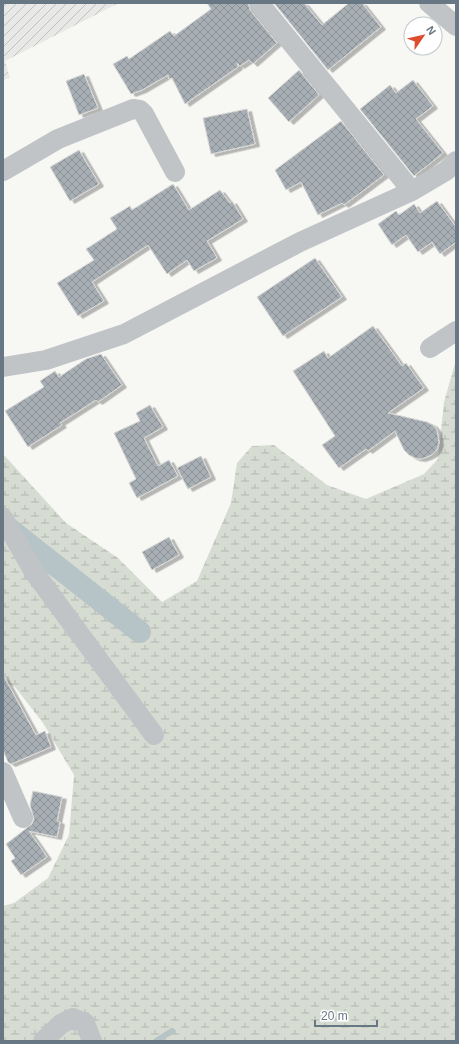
<svg xmlns="http://www.w3.org/2000/svg" width="459" height="1044" viewBox="0 0 459 1044" font-family="Helvetica,sans-serif">
  <style>
    .industrial { fill: url(#industrial-furrows) }
    .wetland { fill: url(#wetland-marsh) }
    .lines { fill: none; stroke-linecap: round; stroke-linejoin: round }
    .stream { stroke: #b7c4c7; stroke-width: 6 }
    .canal { stroke: #b7c4c7; stroke-width: 22 }
    .building { fill: url(#building-cross-hatch); stroke: #d8d8d6; filter: url(#shadow) }
    .minor { stroke: #c0c4c7; stroke-width: 20 }
  </style>
  <defs>
    <pattern id="industrial-furrows" width="10" height="10" patternUnits="userSpaceOnUse"><rect width="10" height="10" fill="#e8e8e7"/><path d="M-1 1l2-2M0 10L10 0M9 11l2-2" fill="none" stroke="#c0c1c1"/></pattern>
    <pattern id="wetland-marsh" width="20" height="14" patternUnits="userSpaceOnUse"><rect width="20" height="14" fill="#d7dcd3"/><path d="M1 5h8M5 5V1M11 12h8M15 12V8" fill="none" stroke="#b2b7b1"/></pattern>
    <pattern id="building-cross-hatch" width="8" height="8" patternUnits="userSpaceOnUse"><rect width="8" height="8" fill="#a7afb5"/><path d="M0 0l8 8M0 8l8-8" fill="none" stroke="#8c9399"/></pattern>
    <filter id="shadow"><feDropShadow dx="4.5" dy="2.5" stdDeviation="0" flood-color="#0004"/></filter>
  </defs>
  <rect width="100%" height="100%" fill="#f7f7f4"/>
  <path class="industrial" d="M3,3H119L5,61L10,78L3,80Z"/>
  <path class="wetland" d="M456,360V1041H3V906L14,903L48,878L69,835L74,775L43,723L15,687L3,682V454L66,523L118,558L162,602L197,581L231,503L237,463L252,446L274,445L327,485L366,499L424,474L438,459L444,402Z"/>
  <g class="lines">
    <path class="stream" d="M156,1041L172,1031"/>
    <path class="canal" d="M7,527L140,632"/>
  </g>
  <path class="building" d="M207,3H248L250,10L277,43L253,64L249,60L240,66L237,63L238,67L185,104L172,78L169,79L168,75L142,90L131,94L113,64L127,56L129,59L170,31L174,36L211,9Z
    M274,3H304L322,25L349,3H362L381,27L328,70Z
    M299,70L319,95L289,122L268,98Z
    M84,74L98,108L79,115L66,81Z
    M413,80L433,106L416,119L443,153L414,176L360,109L390,85L396,93Z
    M247,109L255,144L211,154L203,118Z
    M341,121L384,175L344,205L342,203L318,215L301,182L286,190L275,170Z
    M79,150L99,184L70,201L50,167Z
    M173,184L189,210L220,190L230,203L232,201L243,219L207,241L217,258L194,271L187,260L167,274L148,245L92,282L104,301L78,316L57,283L94,260L86,249L117,229L110,218L130,206L132,210Z
    M437,201L456,227V242L440,254L432,242L418,252L406,235L392,245L378,224L396,211L399,215L414,204L420,213Z
    M315,258L342,297L283,336L257,297Z
    M373,326L402,366L406,363L424,388L388,413L427,422L433,425L437,430L439,443L437,449L433,454L427,457L421,459L415,458L409,455L404,450L395,431L368,451L366,449L339,468L322,445L335,436L293,371L324,351L328,358Z
    M101,354L122,385L98,402L96,400L60,423L62,425L28,447L5,411L44,387L40,381L55,371L59,377L86,359Z
    M150,405L163,427L144,438L158,466L169,460L178,476L137,498L129,483L136,479L114,433L140,421L136,413Z
    M201,456L211,477L188,489L177,468Z
    M169,537L179,555L152,570L142,552Z
    M3,675L36,735L45,731L51,747L11,764L8,762L3,750Z
    M33,791L62,797L57,821L60,822L57,837L29,831L47,857L21,875L11,861L15,858L6,844L32,824L34,819L30,805Z"/>
  <g class="lines">
    <path class="minor" d="M259,3L412,191
      M429,3L456,26
      M3,171L58,139L133,109L140,110L144,114L175,172
      M430,348L456,331
      M3,367L46,360L124,334L300,242L412,191L446,171L456,161
      M3,518L34,572L154,735
      M3,772L23,818
      M43,1041L61,1024L73,1018L85,1023L92,1041"/>
  </g>
  <rect width="459" height="1044" fill="none" stroke="#677884" stroke-width="8"/>
  <g transform="translate(423 36) rotate(56)"><circle r="19" fill="#ffffff" stroke="#c2c9ce"/>
  <path d="M0-3L7 15L0 10L-7 15Z" fill="#de4e2d"/>
  <text y="-6" font-size="11" font-weight="bold" text-anchor="middle" fill="#677884">N</text>
  </g>
  <path d="M315 1020v6h62v-6" fill="none" stroke="#677884" stroke-width="2"/>
  <text x="321" y="1020" font-size="12" fill="#677884" stroke="#ffffff" stroke-width="3" paint-order="stroke">20 m</text>
</svg>
